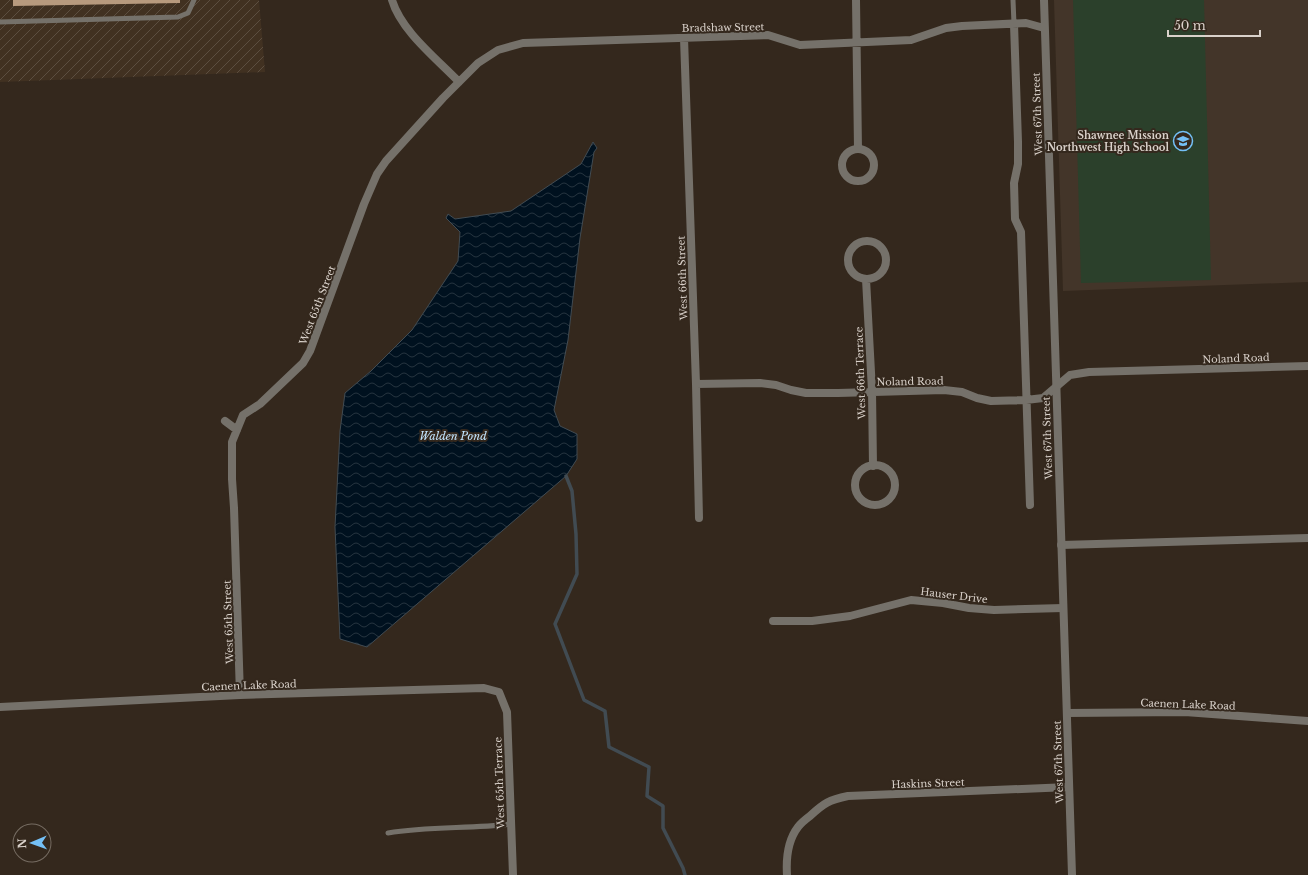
<svg xmlns="http://www.w3.org/2000/svg" width="1308" height="875" viewBox="0 0 1308 875" font-family="'Libre Baskerville',serif">
  <style>
    .industrial { fill: url(#industrial-furrows) }
    .education { fill: #433529 }
    .green { fill: #2b402b }
    .water { fill: url(#water-waves); stroke: #414b52 }
    .lines { fill: none; stroke-linecap: round; stroke-linejoin: round }
    .stream { stroke: #414b52; stroke-width: 3.5 }
    .building { fill: #b79a7e }
    .service { stroke: #75716a; stroke-width: 5 }
    .minor { stroke: #75716a; stroke-width: 8 }
    .tertiary { stroke: #75716a; stroke-width: 8 }
    .labels { text-anchor: middle; stroke-width: 4; stroke-linejoin: round; paint-order: stroke }
    .street-label { font-size: 10px; fill: #d9d1ca; stroke: #34281d }
    .poi-label { font-size: 10px; font-weight: bold; fill: #d9d1ca; stroke: #34281d; text-anchor: end }
    .water-label { font-size: 11px; font-style: italic; fill: #c2e4fd; stroke: #34281d }
  </style>
  <defs>
    <pattern id="industrial-furrows" width="10" height="10" patternUnits="userSpaceOnUse"><rect width="10" height="10" fill="#413121"/><path d="M-1 1l2-2M0 10L10 0M9 11l2-2" fill="none" stroke="#5c4e40"/></pattern>
    <pattern id="water-waves" width="16" height="10" patternUnits="userSpaceOnUse"><rect width="16" height="10" fill="#00111f"/><path d="M0 5q4-4 8 0t8 0" fill="none" stroke="#25333e"/></pattern>
  </defs>
  <rect width="100%" height="100%" fill="#34281d"/>
  <path class="industrial" d="M0,0H259L265,72L0,82Z"/>
  <path class="education" d="M1054,0H1308V282L1063,291Z"/>
  <path class="green" d="M1073,0H1204L1211,280L1081,283Z"/>
  <path class="water" d="M593,142L597,148L594,152L580,238L568,340L554,410L560,426L577,434V459L566,476L367,647L340,639L335,527L340,431L345,393L371,371L412,330L458,261L460,232L446,218L448,214L455,219L511,211L581,164Z"/>
  <g class="lines">
    <path class="stream" d="M566,476L572,491L576,534L577,574L555,624L584,700L605,711L609,747L649,767L647,796L663,806V828L683,868L685,875"/>
  </g>
  <path class="building" d="M13,0H180V3L13,6Z"/>
  <g class="lines">
    <path class="service" d="M1013,0L1014,24
      M0,22L178,17L188,13L194,0
      M388,833C428,826 470,829 511,824"/>
    <path class="minor" d="M392,0C401,31 437,59 459,82
      M856,0L858,149
      M1014,24L1018,142V164L1014,183L1015,219L1021,232L1030,505
      M684,38L696,384L699,518
      M842 165a16 16 0 1 1 32 0a16 16 0 1 1-32 0Z
      M848 260a19 19 0 1 1 38 0a19 19 0 1 1-38 0Z
      M866,279L872,391L873,466
      M696,384L760,383L776,385L791,390L806,393H838L944,390L962,392L977,398L991,401L1026,400L1043,398L1070,375L1089,372L1308,366
      M225,421L237,430
      M855 485a20 20 0 1 1 40 0a20 20 0 1 1-40 0Z
      M1061,545L1308,538
      M773,621H812L850,616L911,600L943,603L969,608L994,610L1063,608
      M240,695L234,508L232,479V442L243,415L260,404L303,363L310,351L364,204L377,174L386,161L443,98L478,63L498,50L523,43L768,35L800,45L911,40L946,28L962,26L1026,23L1044,28
      M0,707L240,695L484,688L499,692L507,712L513,875
      M1067,713L1185,712L1308,721
      M787,875C786,859 788,840 798,827C801,823 806,819 810,816C824,803 829,800 848,796L1069,787"/>
    <path class="tertiary" d="M1044,0L1072,875"/>
  </g>
  <defs>
    <g id="school-ring" transform="scale(1)"><circle r="9.5" fill="#34281d" stroke="#74c0f6" stroke-width="1.5"/><path d="M0-5L7-2L0 1L-7-2ZM-4 1L0 2.5L4 1V4Q0 6-4 4Z" fill="#74c0f6"/></g>
  </defs>
  <g fill-rule="evenodd">
    <use href="#school-ring" x="1183" y="141"/>
  </g>
  <g class="labels">
    <g class="street-label">
      <text transform="translate(723 27) rotate(-1)" y="4">Bradshaw Street</text>
      <text transform="translate(1037 114) rotate(-92)" y="4">West 67th Street</text>
      <text transform="translate(682 278) rotate(-92)" y="4">West 66th Street</text>
      <text transform="translate(317 305) rotate(-69)" y="4">West 65th Street</text>
      <text transform="translate(1236 358) rotate(-2)" y="4">Noland Road</text>
      <text transform="translate(860 373) rotate(-92)" y="4">West 66th Terrace</text>
      <text transform="translate(910 381) rotate(-1)" y="4">Noland Road</text>
      <text transform="translate(1047 438) rotate(-92)" y="4">West 67th Street</text>
      <text transform="translate(954 595) rotate(7)" y="4">Hauser Drive</text>
      <text transform="translate(228 622) rotate(-92)" y="4">West 65th Street</text>
      <text transform="translate(249 685) rotate(-2)" y="4">Caenen Lake Road</text>
      <text transform="translate(1188 704) rotate(2)" y="4">Caenen Lake Road</text>
      <text transform="translate(1058 762) rotate(-92)" y="4">West 67th Street</text>
      <text transform="translate(499 783) rotate(-92)" y="4">West 65th Terrace</text>
      <text transform="translate(928 783) rotate(-2)" y="4">Haskins Street</text>
    </g>
    <g class="poi-label">
      <text x="1169" y="139">Shawnee Mission<tspan x="1169" dy="12">Northwest High School</tspan></text>
    </g>
    <g class="water-label">
      <text x="453" y="440">Walden Pond</text>
    </g>
  </g>
  <g transform="translate(32 843) rotate(268)"><circle r="19" fill="#34281d" stroke="#766c62"/>
  <path d="M0-3L7 15L0 10L-7 15Z" fill="#74c0f6"/>
  <text y="-6" font-size="11" font-weight="bold" text-anchor="middle" fill="#d9d1ca">N</text>
  </g>
  <path d="M1168 30v6h92v-6" fill="none" stroke="#d9d1ca" stroke-width="2"/>
  <text x="1174" y="30" font-size="12" fill="#d9d1ca" stroke="#34281d" stroke-width="3" paint-order="stroke">50 m</text>
</svg>
